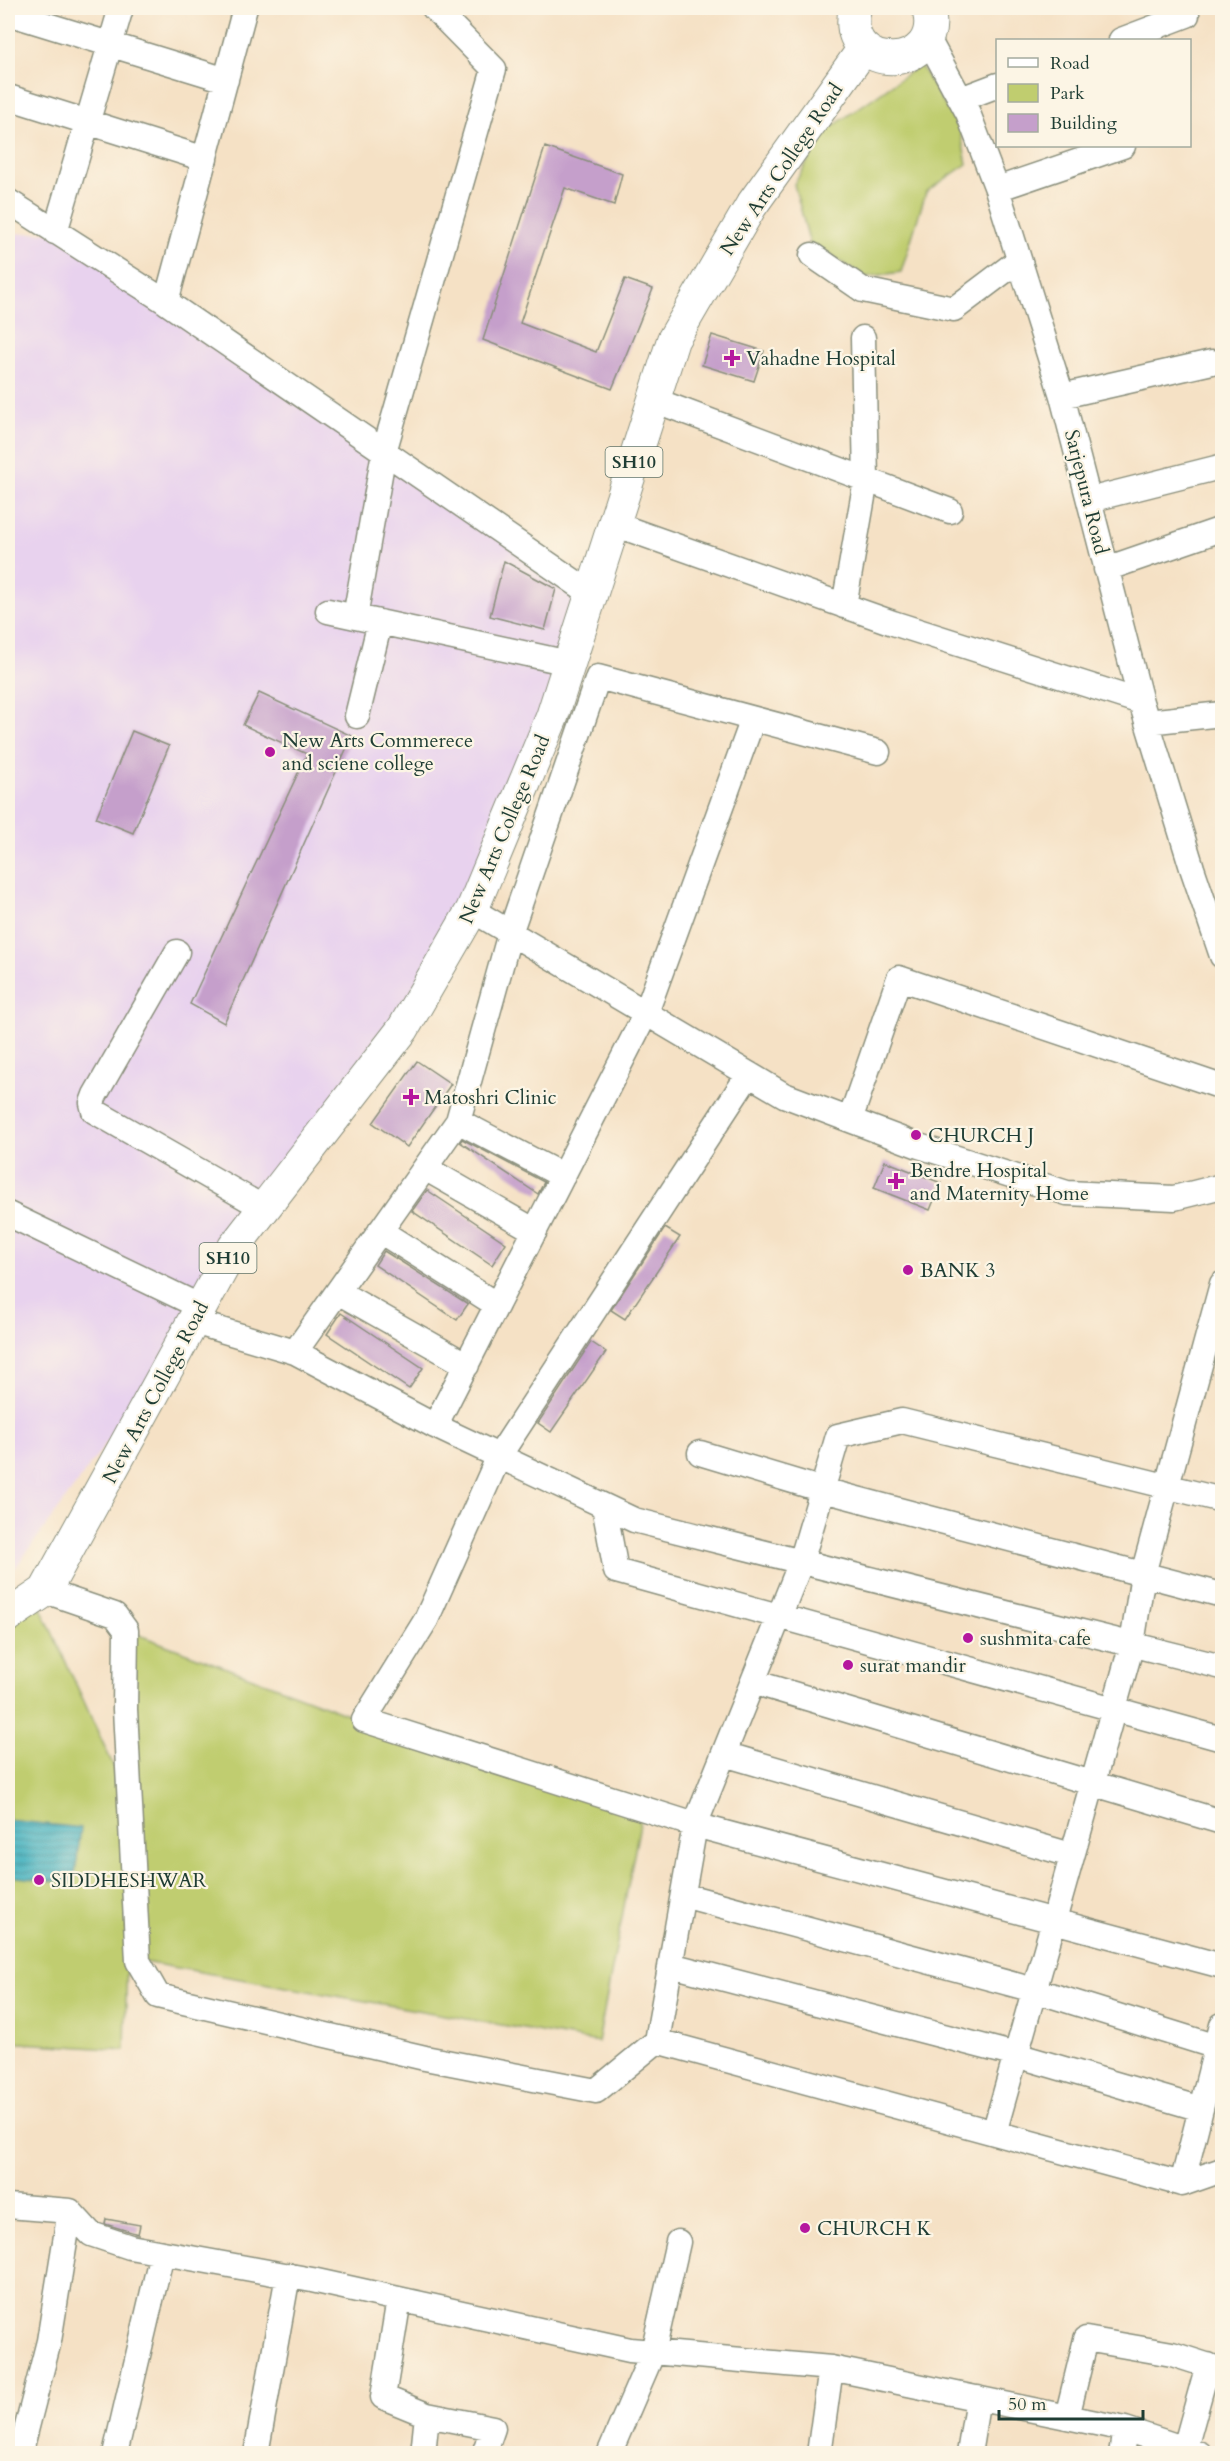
<svg xmlns="http://www.w3.org/2000/svg" width="1230" height="2461" viewBox="0 0 1230 2461" font-family="Cardo,serif">
  <style>
    .built { fill: #e8d2ee }
    .green { fill: #c0cd6f; stroke: #708552; stroke-width: 1.5 }
    .water { fill: url(#water-rules); stroke: #32787a; stroke-width: 1.5 }
    .building { fill: #c59fcb }
    .lines { fill: none; stroke-linecap: round; stroke-linejoin: round }
    .minor-casing { stroke: #8a8f7c; stroke-width: 27 }
    .major-casing { stroke: #8a8f7c; stroke-width: 34 }
    .minor { stroke: #fff; stroke-width: 24 }
    .major { stroke: #fff; stroke-width: 32 }
    .poi-dot { fill: #b5179e; stroke: #fcf5e5; stroke-width: 2 }
    .labels { text-anchor: middle; stroke-width: 4.5; stroke-linejoin: round; paint-order: stroke }
    .shield { fill: #fcf5e5; stroke: #617469; stroke-width: 1.5 }
    .shield-label { font-size: 18px; font-weight: bold; fill: #1f3d34 }
    .street-label { font-size: 20px; fill: #1f3d34; stroke: #fcf5e5 }
    .poi-label { font-size: 20px; fill: #1f3d34; stroke: #fcf5e5; text-anchor: start }
  </style>
  <defs>
    <pattern id="water-rules" width="6" height="5" patternUnits="userSpaceOnUse" patternTransform="scale(1.5)"><rect width="6" height="5" fill="#45b2c0"/><path d="M0 2.5h6" fill="none" stroke="#39929d"/></pattern>
  </defs>
  <rect width="100%" height="100%" fill="#fcf5e5"/>
  <filter id="ink" filterUnits="userSpaceOnUse"><feTurbulence type="fractalNoise" baseFrequency=".0167" numOctaves="2"/><feDisplacementMap in="SourceGraphic" scale="12" xChannelSelector="R" yChannelSelector="G"/><feConvolveMatrix kernelMatrix="1 2 1 2 8 2 1 2 1" color-interpolation-filters="sRGB"/></filter>
  <filter id="wash" filterUnits="userSpaceOnUse"><feTurbulence type="fractalNoise" baseFrequency=".008" numOctaves="4" result="noise"/><feDisplacementMap in="SourceGraphic" scale="24" xChannelSelector="R" yChannelSelector="G"/><feGaussianBlur stdDeviation="1.35" result="paint"/><feColorMatrix in="noise" values="0 0 0 0 0 0 0 0 0 0 0 0 0 0 0 0 0 1.4 0 .05"/><feComposite in="paint" operator="in"/></filter>
  <g filter="url(#wash)">
    <rect width="100%" height="100%" fill="#f5e1c5"/>
    <path class="built" d="M55,232L592,594L472,910L194,1322L8,1578V234Z"/>
    <path class="green" d="M920,65L960,130L967,164L926,192L901,272L866,277L810,244L794,184L826,131Z
      M36,1597L130,1802L125,2050L8,2042V1621Z
      M126,1630L364,1720L643,1808L598,2042L138,1961Z"/>
    <path class="water" d="M8,1820L81,1828L74,1883L8,1876Z"/>
    <g id="blocks">
      <path class="building" d="M545,147L622,174L614,205L565,188L520,323L596,352L625,279L653,289L612,389L483,340Z
        M712,335L764,351L754,381L702,365Z
        M504,561L556,589L545,630L490,616Z
        M259,693L352,736L224,1023L190,1004L307,754L243,725Z
        M132,731L169,746L133,833L96,818Z
        M417,1061L451,1084L407,1147L373,1123Z
        M462,1139L544,1182L538,1194L460,1142Z
        M885,1161L941,1183L930,1210L874,1188Z
        M427,1190L506,1243L492,1265L412,1211Z
        M665,1228L680,1237L625,1319L611,1310Z
        M384,1251L468,1304L457,1320L375,1265Z
        M341,1313L423,1368L409,1389L327,1334Z
        M591,1342L606,1352L551,1432L538,1423Z
        M106,2219L140,2225L138,2234L105,2224Z"/>
    </g>
  </g>
  <g filter="url(#ink)">
    <use href="#blocks" fill-opacity="0" stroke="#8a8f7c" stroke-width="1.5"/>
    <g class="lines">
      <g class="minor-casing">
        <path id="minor" d="M8,13L226,80
          M927,37L968,113L997,189L1062,396L1141,702L1192,868L1222,956
          M1121,40L1187,15
          M8,97L205,159
          M961,99L998,85
          M997,189L1123,146
          M8,201L166,302L592,594
          M55,232L121,8
          M812,255L863,290L954,309L1019,260
          M166,302L245,8
          M1062,396L1212,362
          M654,400L950,511
          M1089,500L1220,467
          M614,524L893,623L1141,702
          M1106,569L1222,529
          M844,606L866,480L863,338
          M328,611L569,663
          M355,617L384,452L494,69L434,8
          M357,716L380,622
          M1147,722L1222,714
          M472,910L784,1095L919,1146L1067,1193L1174,1198L1222,1186
          M177,952L95,1095L92,1103L94,1111L264,1208
          M749,1074L499,1456L426,1620L364,1720L695,1825L1222,1966
          M850,1120L899,978L1222,1087
          M458,1121L563,1176
          M425,1168L535,1231
          M8,1214L201,1307
          M380,1231L497,1305
          M338,1292L467,1365
          M194,1322L295,1352L435,1426L634,1520L1222,1667
          M295,1352L458,1121L510,933L598,677L878,752
          M435,1426L646,1013L753,719
          M700,1453L823,1490L1222,1595
          M604,1506L616,1571L1222,1739
          M45,1591L115,1615L126,1630L125,1709L138,1961L158,1996L425,2058L596,2091L657,2041L1182,2184L1222,2170
          M753,1682L1222,1822
          M724,1754L1071,1855
          M683,1895L1034,1990L1217,2047
          M671,1965L1016,2055L1201,2109
          M657,2041L695,1825L801,1562L838,1436L902,1421L1222,1500
          M994,2133L1132,1644L1143,1574L1222,1284
          M1182,2184L1222,2025
          M8,2206L70,2211L91,2234L130,2247L312,2280L630,2350L831,2368L1125,2429L1200,2454
          M399,2299L383,2397L427,2415L493,2428L484,2454
          M1067,2417L1086,2339L1172,2354L1222,2370
          M1185,2448L1208,2365
          M20,2454L49,2341L70,2211
          M115,2454L162,2253
          M256,2454L288,2275
          M423,2454L427,2415
          M609,2454L653,2352L678,2242
          M819,2454L831,2368
          M969,2454L978,2398
          M1121,2454L1125,2429"/>
      </g>
      <g class="major-casing">
        <path id="major" d="M855,8C839,77 947,73 928,8
          M8,1616L45,1591L234,1247L403,1029L472,910L552,717L673,340L751,206L864,48"/>
      </g>
      <use href="#minor" class="minor"/>
      <use href="#major" class="major"/>
    </g>
  </g>
  <g class="poi-dot">
    <path d="M729 349h6v6h6v6h-6v6h-6v-6h-6v-6h6z"/>
    <circle cx="270" cy="752" r="6"/>
    <path d="M408 1088h6v6h6v6h-6v6h-6v-6h-6v-6h6z"/>
    <circle cx="916" cy="1135" r="6"/>
    <path d="M893 1172h6v6h6v6h-6v6h-6v-6h-6v-6h6z"/>
    <circle cx="908" cy="1270" r="6"/>
    <circle cx="968" cy="1638" r="6"/>
    <circle cx="848" cy="1665" r="6"/>
    <circle cx="39" cy="1880" r="6"/>
    <circle cx="805" cy="2228" r="6"/>
  </g>
  <g class="labels">
    <g class="shield">
      <rect x="605.5" y="447" width="57" height="30" rx="4.5"/>
      <rect x="199.5" y="1243" width="57" height="30" rx="4.5"/>
    </g>
    <g class="shield-label">
      <text x="634" y="468">SH10</text>
      <text x="228" y="1264">SH10</text>
    </g>
    <g class="street-label">
      <text transform="translate(781 169) rotate(-56)" y="7">New Arts College Road</text>
      <text transform="translate(1087 492) rotate(76)" y="7">Sarjepura Road</text>
      <text transform="translate(504 829) rotate(-67)" y="7">New Arts College Road</text>
      <text transform="translate(155 1392) rotate(-62)" y="7">New Arts College Road</text>
    </g>
    <g class="poi-label">
      <text x="746" y="365">Vahadne Hospital</text>
      <text x="282" y="747">New Arts Commerece<tspan x="282" dy="23">and sciene college</tspan></text>
      <text x="424" y="1104">Matoshri Clinic</text>
      <text x="928" y="1142">CHURCH J</text>
      <text x="910" y="1177">Bendre Hospital<tspan x="910" dy="23">and Maternity Home</tspan></text>
      <text x="920" y="1277">BANK 3</text>
      <text x="980" y="1645">sushmita cafe</text>
      <text x="860" y="1672">surat mandir</text>
      <text x="51" y="1887">SIDDHESHWAR</text>
      <text x="817" y="2235">CHURCH K</text>
    </g>
  </g>
  <rect width="1230" height="2461" fill="none" stroke="#fcf5e5" stroke-width="30"/>
  <rect x="996" y="39" width="195" height="108" fill="#fcf5e5" stroke="#a4ab9e" stroke-width="1.5"/>
  <rect x="1008" y="58" width="30" height="9" fill="#ffffff" stroke="#a4ab9e" stroke-width="1.5"/>
  <text x="1050" y="69" font-size="18" fill="#1f3d34">Road</text>
  <rect x="1008" y="84" width="30" height="18" fill="#c0cd6f" stroke="#a4ab9e" stroke-width="1.5"/>
  <text x="1050" y="99" font-size="18" fill="#1f3d34">Park</text>
  <rect x="1008" y="114" width="30" height="18" fill="#c59fcb" stroke="#a4ab9e" stroke-width="1.5"/>
  <text x="1050" y="129" font-size="18" fill="#1f3d34">Building</text>
  <path d="M999 2410v9h144v-9" fill="none" stroke="#1f3d34" stroke-width="3"/>
  <text x="1008" y="2410" font-size="18" fill="#1f3d34" stroke="#fcf5e5" stroke-width="4.5" paint-order="stroke">50 m</text>
</svg>
